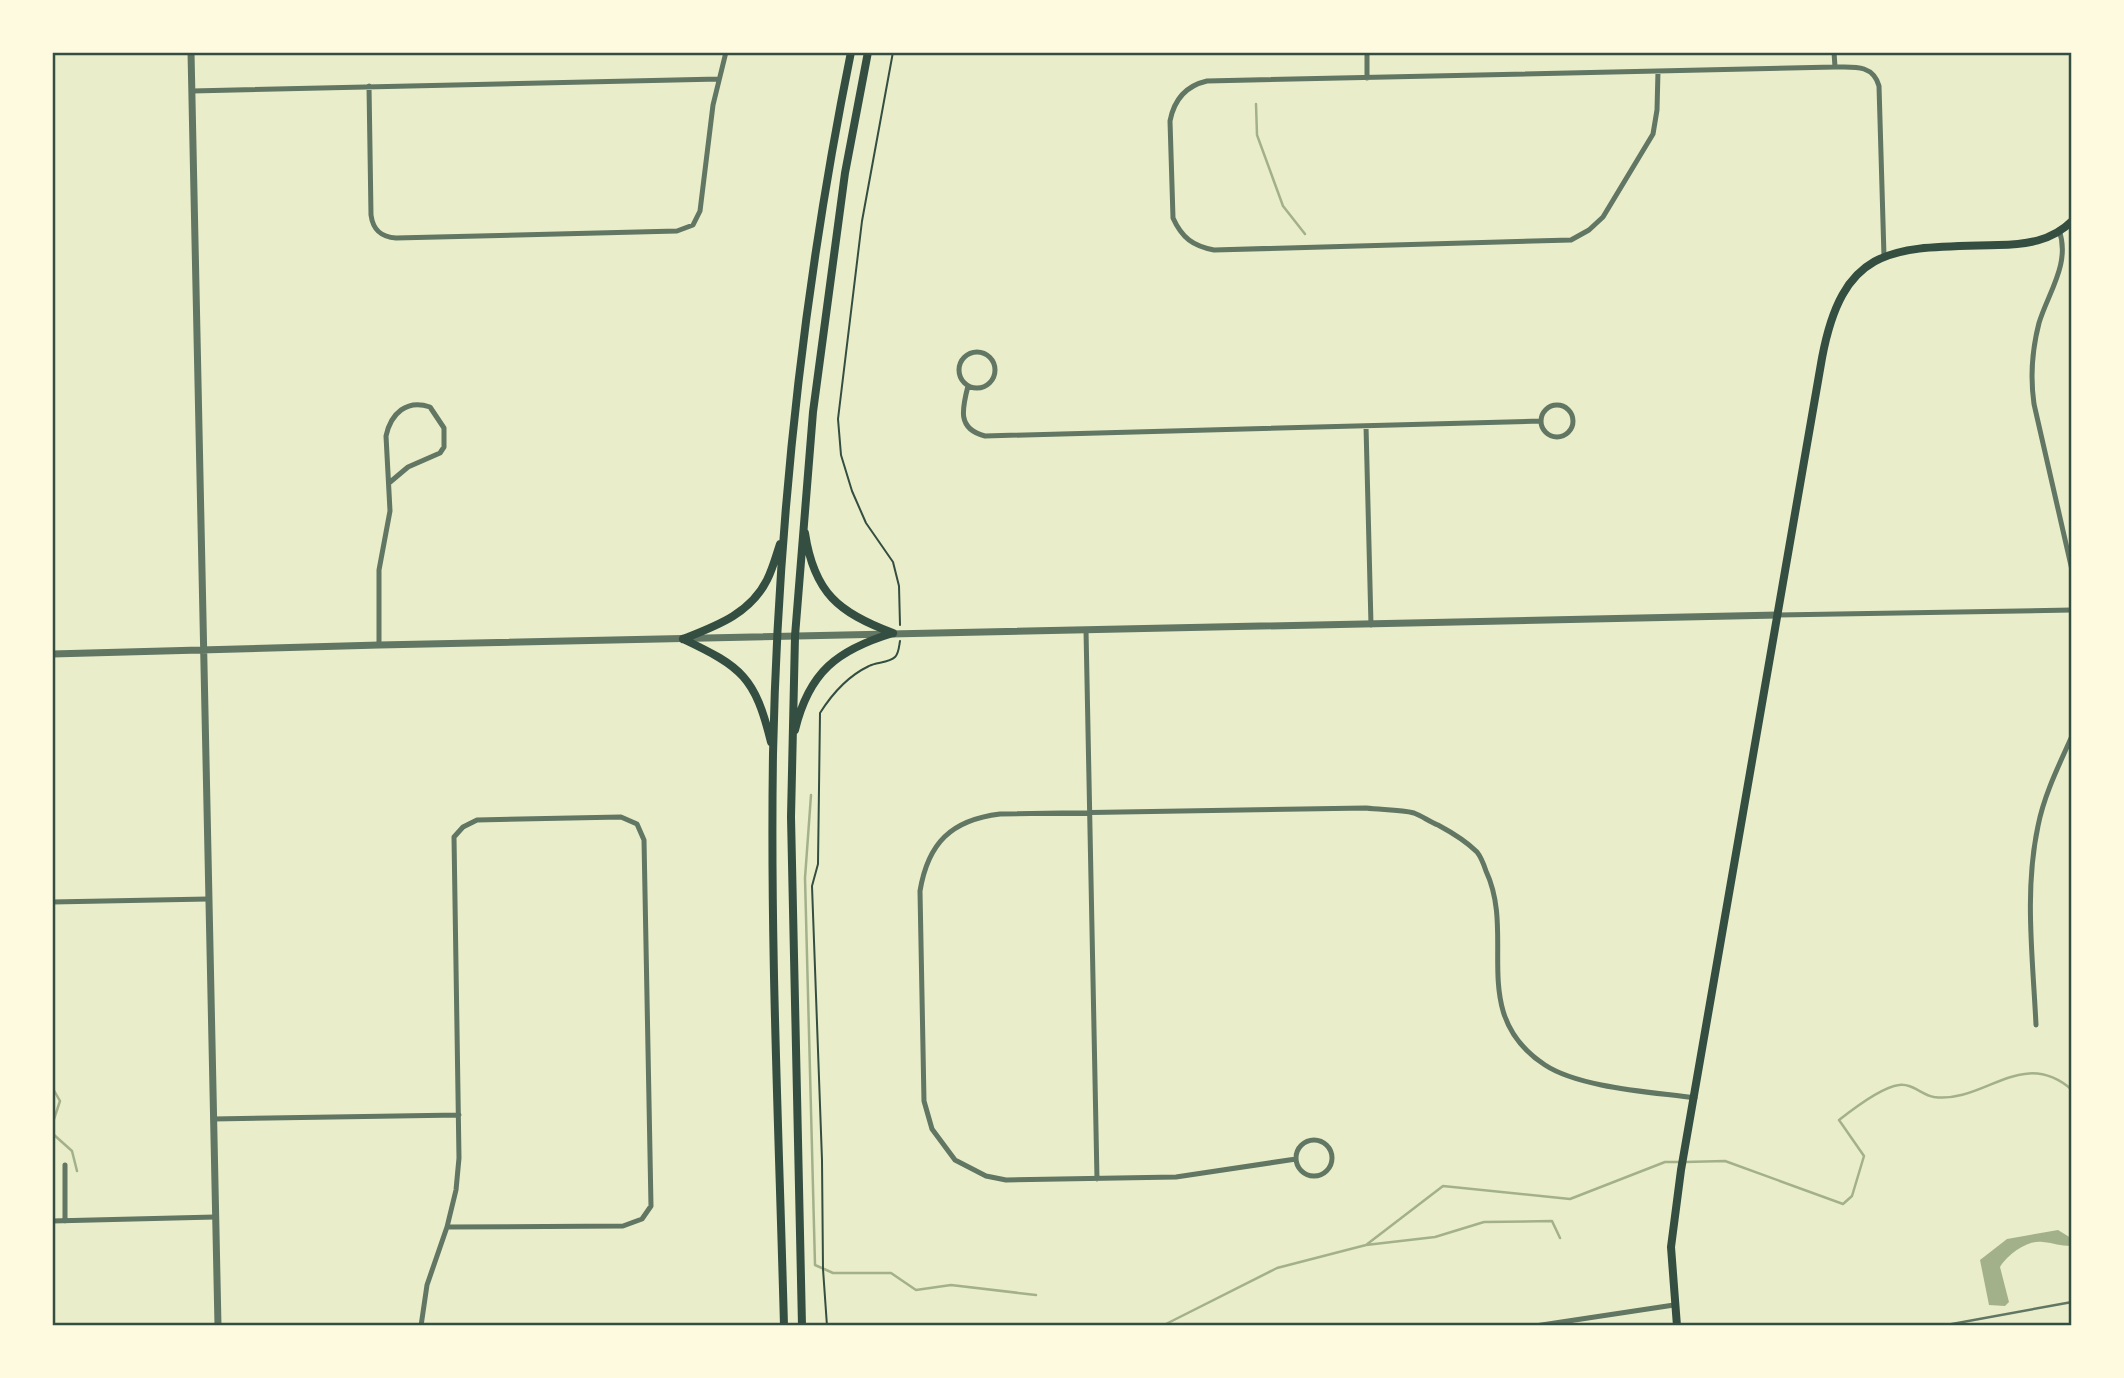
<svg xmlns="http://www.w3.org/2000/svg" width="2124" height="1378" viewBox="0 0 2124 1378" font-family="Ubuntu,sans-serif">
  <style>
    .water { fill: #a3b18a }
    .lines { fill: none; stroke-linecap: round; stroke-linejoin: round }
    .stream { stroke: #a3b18a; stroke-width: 2.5 }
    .path { stroke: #344e41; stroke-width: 2 }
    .service { stroke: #617663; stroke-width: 2.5 }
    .minor { stroke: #617663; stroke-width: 5 }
    .tertiary { stroke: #617663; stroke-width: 7 }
    .secondary { stroke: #344e41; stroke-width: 8 }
    .neatline { fill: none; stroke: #344e41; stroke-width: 2.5 }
  </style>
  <rect width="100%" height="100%" fill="#e9edc9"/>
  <path class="water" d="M2058,1230L2071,1238V1246C2060,1246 2054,1243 2043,1242C2028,1239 2007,1255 2000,1267L2009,1302L2005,1306L1989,1305L1980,1260L2007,1239Z"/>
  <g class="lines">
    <path class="stream" d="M1256,104L1257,135L1283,206L1305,234
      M811,795L805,878L815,1265L833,1273H891L916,1290L951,1285L1036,1295
      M52,1087L60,1101L52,1125
      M52,1128L53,1134L72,1151L77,1171
      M1685,1162L1725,1161L1843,1204L1852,1196L1864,1156L1839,1120C1853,1109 1882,1087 1899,1085C1912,1083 1922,1095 1934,1097C1984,1104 2022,1046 2072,1090
      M1366,1245L1443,1186L1570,1199L1665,1162H1679
      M1162,1326L1277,1268L1366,1245L1435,1237L1484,1222L1552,1221L1560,1238"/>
    <path class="path" d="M893,52L862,221L838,419L841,455L852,491L866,523L893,562L899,586L900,625
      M827,1326L823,1269L822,1160L812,886L818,864L820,713C832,694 848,676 869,666C876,662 889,663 895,657C899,653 899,646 900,641"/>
    <path class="service" d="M1941,1326L2072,1302"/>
    <path class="minor" d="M1367,52V78
      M1834,52L1835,67
      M1658,71L1657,110L1653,134L1603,217L1589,230L1571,240L1214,250C1193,246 1182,238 1173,218L1170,121C1174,100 1185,86 1207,81L1835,67C1853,67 1873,64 1879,86L1884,256
      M369,86L371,215C373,230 381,237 396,238L677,231L693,225L700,211L713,105L726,52
      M192,91L719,79
      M2059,230C2071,263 2048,293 2039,323C2032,350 2030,376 2034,404L2072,570
      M959 370a18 18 0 1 1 36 0a18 18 0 1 1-36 0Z
      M968,386C962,409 957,429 985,436L1541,421
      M1541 421a16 16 0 1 1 32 0a16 16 0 1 1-32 0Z
      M1366,426L1371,625
      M1778,615L2072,610
      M1086,630L1097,1179
      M379,645V570L390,511L386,436C391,413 407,399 430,407L444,428V447L440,453L408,467L389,483
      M621,817L637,824L644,840L651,1206L642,1219L623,1226L447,1227L456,1190L459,1158L454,837L463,827L477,820Z
      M52,902L208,899
      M2036,1025C2033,960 2024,891 2038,826C2044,795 2059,765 2072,736
      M213,1119L459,1115
      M1296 1158a18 18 0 1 1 36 0a18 18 0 1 1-36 0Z
      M1296,1159L1176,1177L1006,1180L986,1176L955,1160L932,1129L924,1101L920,891C928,843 951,820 1000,814L1366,808C1381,810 1400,809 1414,813C1422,816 1430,822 1438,825C1451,832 1466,841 1477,852C1481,857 1484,865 1486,871C1517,937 1467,1014 1545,1065C1580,1088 1653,1092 1695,1098
      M65,1165V1221
      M52,1221L215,1217
      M421,1326L427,1285L447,1227
      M1535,1326L1674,1305"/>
    <path class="tertiary" d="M191,52L218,1326
      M52,654L379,645L1778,615"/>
    <path class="secondary" d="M805,533C814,593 839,613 893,633
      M683,639C742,667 755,677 771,742
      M683,639C716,626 750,614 767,580C773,568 776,556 780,544
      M795,730C809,672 837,650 893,633
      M784,1326C779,1135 770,944 773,754C778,518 804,284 851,52
      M802,1326L791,817L795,636L813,412L845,173L868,52
      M1677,1326L1671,1247L1681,1170L1822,358C1844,241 1896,248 1998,245C2025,245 2052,241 2072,221"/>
  </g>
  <rect width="2124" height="1378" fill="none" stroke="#fefae0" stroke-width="108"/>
  <rect x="54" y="54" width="2016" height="1270" class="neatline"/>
</svg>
